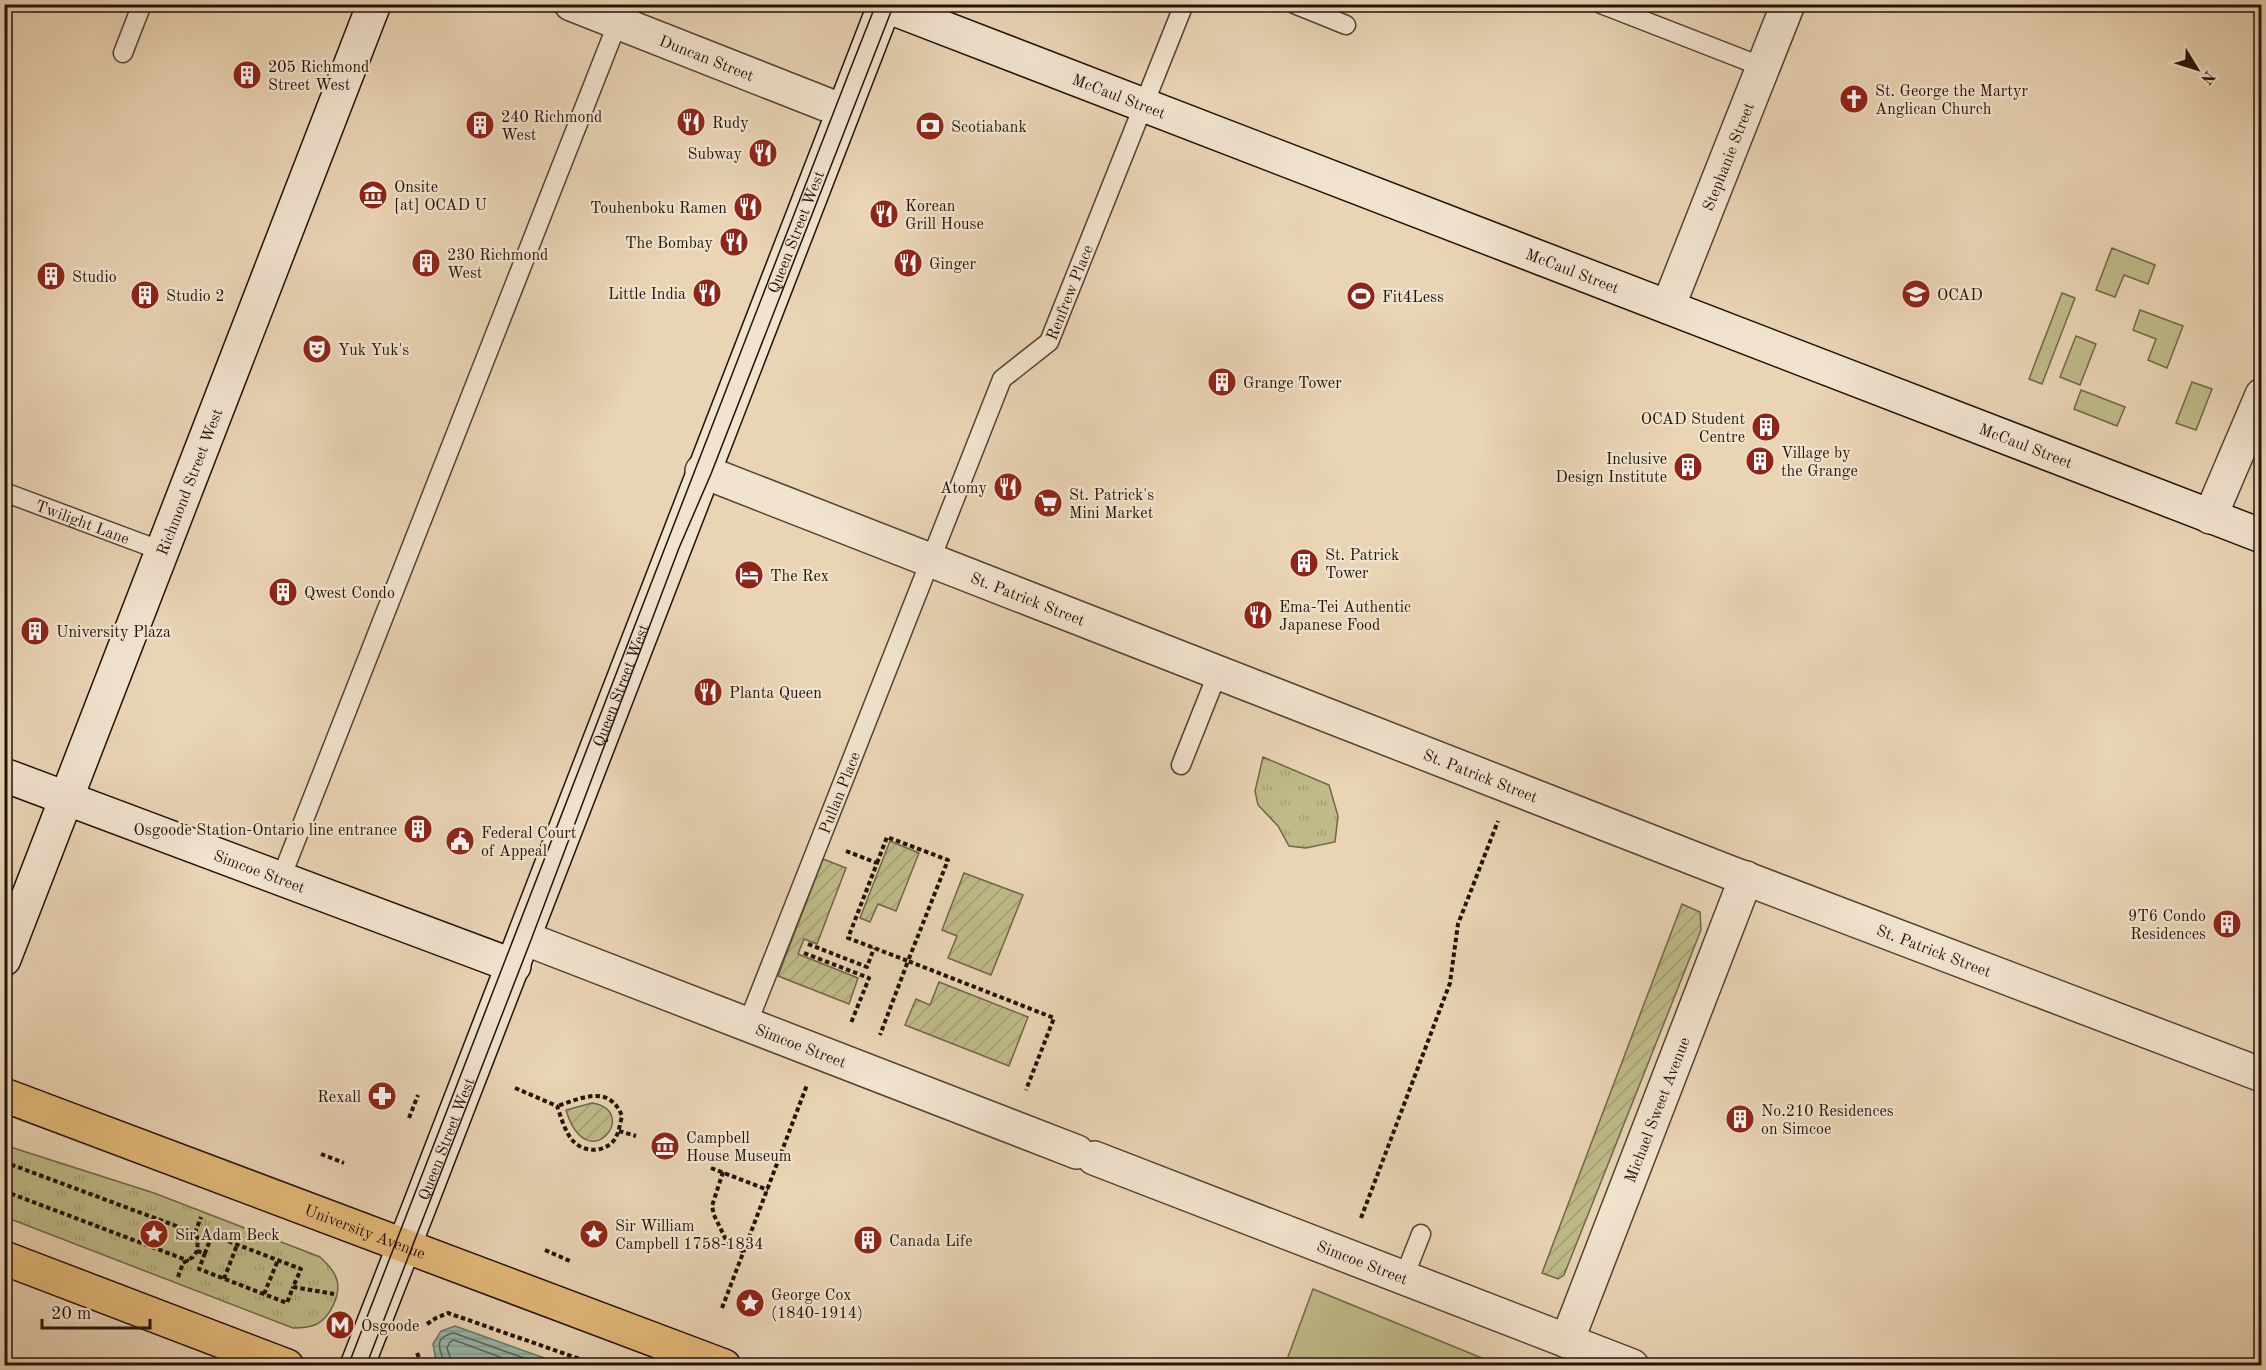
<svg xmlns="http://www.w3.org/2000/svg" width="2266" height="1370" viewBox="0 0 2266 1370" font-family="'Old Standard TT',serif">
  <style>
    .grass { fill: #bebb88; stroke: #706649; stroke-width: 1.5 }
    .park { fill: url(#park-tufts); stroke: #706649; stroke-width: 1.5 }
    .garden { fill: url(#garden-furrows); stroke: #706649; stroke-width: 1.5 }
    .water { fill: url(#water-rules); stroke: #68766a; stroke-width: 1.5 }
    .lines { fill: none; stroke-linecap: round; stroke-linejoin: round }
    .shore { stroke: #5c655a; stroke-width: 1.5 }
    .lane-casing { stroke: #544234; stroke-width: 21 }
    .street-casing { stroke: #544234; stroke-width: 36 }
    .secondary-casing { stroke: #22120a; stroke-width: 36 }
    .primary-casing { stroke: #22120a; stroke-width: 36 }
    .path { stroke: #22120a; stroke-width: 4; stroke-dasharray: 4.5 3; stroke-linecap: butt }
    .lane { stroke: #f1e3ce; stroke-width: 18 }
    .street { stroke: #f1e3ce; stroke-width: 33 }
    .secondary { stroke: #f1e3ce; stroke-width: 33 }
    .primary { stroke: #e4ba7a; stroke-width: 33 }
    .tram { stroke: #22120a; stroke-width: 1.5 }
    .labels { text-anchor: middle; stroke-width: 4.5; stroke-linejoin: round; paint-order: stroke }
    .street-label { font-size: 16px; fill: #22120a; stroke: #f1e3ce }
    .poi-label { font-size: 16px; fill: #22120a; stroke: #f1e3ce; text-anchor: start }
  </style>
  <defs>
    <pattern id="park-tufts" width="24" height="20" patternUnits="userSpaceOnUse" patternTransform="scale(1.5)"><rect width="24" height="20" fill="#bebb88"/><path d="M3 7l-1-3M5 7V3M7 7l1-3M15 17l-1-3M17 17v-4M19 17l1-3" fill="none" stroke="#a3a074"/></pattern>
    <pattern id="garden-furrows" width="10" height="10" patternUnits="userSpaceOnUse" patternTransform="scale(1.5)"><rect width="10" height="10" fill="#bebb88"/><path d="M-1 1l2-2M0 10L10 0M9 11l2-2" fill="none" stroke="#a3a074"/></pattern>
    <pattern id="water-rules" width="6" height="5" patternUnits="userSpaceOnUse" patternTransform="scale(1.5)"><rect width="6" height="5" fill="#97b8aa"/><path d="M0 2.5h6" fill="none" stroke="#829d91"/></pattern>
  </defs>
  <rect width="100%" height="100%" fill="#e9d4b4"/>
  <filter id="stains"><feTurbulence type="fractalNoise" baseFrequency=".00333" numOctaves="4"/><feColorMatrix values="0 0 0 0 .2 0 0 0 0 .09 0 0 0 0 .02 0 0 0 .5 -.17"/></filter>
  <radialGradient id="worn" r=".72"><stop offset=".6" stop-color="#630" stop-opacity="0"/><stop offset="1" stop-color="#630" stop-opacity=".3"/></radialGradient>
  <path class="grass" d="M2112,248L2155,265L2148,284L2124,275L2115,297L2096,290Z
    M2062,293L2075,298L2042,384L2029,379Z
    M2140,310L2183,326L2167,368L2148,360L2156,339L2133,330Z
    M2076,336L2096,344L2080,385L2060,377Z
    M2192,382L2212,389L2196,430L2176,423Z
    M2081,390L2125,407L2117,426L2074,409Z
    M1313,1289L1499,1365H1285Z"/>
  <path class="park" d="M1263,757L1329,785L1338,816L1335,842L1306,848L1289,846L1278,826L1258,805L1255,791Z
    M4,1145L154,1193L320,1257C327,1264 334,1270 337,1280C341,1295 330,1317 317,1324C309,1328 301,1328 293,1328L5,1217Z"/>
  <path class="garden" d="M890,841L919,853L896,911L878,904L870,922L860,918Z
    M823,859L846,868L817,944L804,939L798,954L858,978L849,1004L778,976Z
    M964,873L1023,895L991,975L948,958L957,936L942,930Z
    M1682,904L1700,912L1701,930L1564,1275L1558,1279L1542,1273Z
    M939,982L1028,1017L1009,1066L905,1025L916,999L930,1005Z
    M592,1103C642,1111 587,1180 566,1110Z"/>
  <path class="water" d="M455,1326L564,1365H444L436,1361L433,1344L441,1331Z"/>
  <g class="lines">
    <path class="shore" d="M445,1366C443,1353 429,1338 454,1333L546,1366
      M453,1366L447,1348L450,1342L454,1340L524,1366"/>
    <g class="lane-casing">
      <g id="lane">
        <path d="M1294,4L1346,25"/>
        <path d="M1601,4L1763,67"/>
        <path d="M123,53L142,4"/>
        <path id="s1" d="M4,492L162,551"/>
        <path d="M1181,765L1218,672"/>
        <path d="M281,878L625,4"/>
        <path id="s2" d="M747,1025L1002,379L1049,342L1184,4"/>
        <path d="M1404,1277L1421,1234"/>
      </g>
    </g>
    <g class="street-casing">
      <g id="street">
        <path id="s3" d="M571,4L843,111"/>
        <path id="s4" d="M1668,307L1788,4"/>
        <path id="s5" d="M702,471L1726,871L2262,1075"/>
        <path d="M2210,517L2262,395"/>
        <path id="s6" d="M524,938L1077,1152"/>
        <path id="s7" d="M1094,1158L1632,1366"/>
        <path id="s8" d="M1567,1341L1746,878"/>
      </g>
    </g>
    <g class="secondary-casing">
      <g id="secondary">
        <path id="s9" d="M884,5L2262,536"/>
        <path id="s10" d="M4,775L514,966"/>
        <path id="s11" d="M4,959L374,4"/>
        <path id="s12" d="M357,1366C535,913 705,457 885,4"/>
      </g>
    </g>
    <g class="primary-casing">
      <g id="primary">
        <path id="s13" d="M4,1095L724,1366"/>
        <path d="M4,1258L287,1366"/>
      </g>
    </g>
    <path class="path" d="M846,851L877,863L848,938L908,961L880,1035
      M877,863L887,837L948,860L908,961L1054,1018L1026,1090
      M808,944L867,967L874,948
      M804,953L869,978L851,1023
      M515,1088L557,1106C561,1117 565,1132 573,1141C584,1153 605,1153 615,1139C619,1132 620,1124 622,1116C609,1084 582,1098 557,1106
      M409,1118L418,1095
      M619,1131L636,1136
      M321,1154L344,1163
      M4,1164L7,1163L195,1233
      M711,1168L768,1190
      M723,1172L712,1206L714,1215L728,1244L745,1252
      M4,1191L189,1261
      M1361,1218L1450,983L1458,924L1498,821
      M545,1250L570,1261
      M197,1251L205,1253L212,1235L301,1269L293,1287L334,1294
      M205,1253L199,1269L287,1303L293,1287
      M178,1277L183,1263L193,1257L197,1251L198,1239L195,1233L201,1217
      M224,1279L237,1245
      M264,1294L278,1260
      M722,1308L807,1085
      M427,1324L436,1318L448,1313L600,1366
      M417,1353L421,1362L426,1366"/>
    <use href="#lane" class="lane"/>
    <use href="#street" class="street"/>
    <use href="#secondary" class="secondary"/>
    <use href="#primary" class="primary"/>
    <path class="tram" d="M348,1366C523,912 697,457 876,4
      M366,1366L531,940L679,548L711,474L894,4"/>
  </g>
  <defs>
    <g id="building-disc" transform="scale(1.5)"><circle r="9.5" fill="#8f2418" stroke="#f1e3ce"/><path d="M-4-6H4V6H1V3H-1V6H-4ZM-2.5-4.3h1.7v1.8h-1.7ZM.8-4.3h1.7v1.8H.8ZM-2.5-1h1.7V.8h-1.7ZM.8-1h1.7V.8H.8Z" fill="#fff"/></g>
    <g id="church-disc" transform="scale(1.5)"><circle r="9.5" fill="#8f2418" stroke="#f1e3ce"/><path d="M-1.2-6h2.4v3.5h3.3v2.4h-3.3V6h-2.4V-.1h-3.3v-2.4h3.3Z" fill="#fff"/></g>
    <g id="restaurant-disc" transform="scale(1.5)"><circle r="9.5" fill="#8f2418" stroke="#f1e3ce"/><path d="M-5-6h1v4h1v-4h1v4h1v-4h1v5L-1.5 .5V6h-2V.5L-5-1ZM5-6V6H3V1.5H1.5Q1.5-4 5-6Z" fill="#fff"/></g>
    <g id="bank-disc" transform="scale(1.5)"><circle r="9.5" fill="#8f2418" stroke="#f1e3ce"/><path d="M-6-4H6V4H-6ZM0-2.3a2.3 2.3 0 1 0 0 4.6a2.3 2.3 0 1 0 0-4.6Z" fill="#fff"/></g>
    <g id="museum-disc" transform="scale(1.5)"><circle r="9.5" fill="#8f2418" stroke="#f1e3ce"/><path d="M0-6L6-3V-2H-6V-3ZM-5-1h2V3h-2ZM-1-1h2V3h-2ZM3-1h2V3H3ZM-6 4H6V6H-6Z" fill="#fff"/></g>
    <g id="university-disc" transform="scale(1.5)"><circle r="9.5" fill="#8f2418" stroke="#f1e3ce"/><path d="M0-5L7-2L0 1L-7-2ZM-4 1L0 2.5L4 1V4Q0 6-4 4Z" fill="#fff"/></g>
    <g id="stadium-disc" transform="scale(1.5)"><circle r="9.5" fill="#8f2418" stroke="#f1e3ce"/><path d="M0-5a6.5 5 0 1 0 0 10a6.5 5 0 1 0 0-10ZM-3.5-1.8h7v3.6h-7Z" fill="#fff"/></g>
    <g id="theatre-disc" transform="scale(1.5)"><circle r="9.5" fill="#8f2418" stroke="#f1e3ce"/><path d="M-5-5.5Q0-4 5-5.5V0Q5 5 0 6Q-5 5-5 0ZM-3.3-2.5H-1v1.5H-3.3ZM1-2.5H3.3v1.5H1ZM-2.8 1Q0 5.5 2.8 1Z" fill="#fff"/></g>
    <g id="supermarket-disc" transform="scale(1.5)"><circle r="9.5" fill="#8f2418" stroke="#f1e3ce"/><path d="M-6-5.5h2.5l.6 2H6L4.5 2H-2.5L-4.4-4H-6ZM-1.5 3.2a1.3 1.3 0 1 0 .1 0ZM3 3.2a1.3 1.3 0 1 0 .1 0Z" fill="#fff"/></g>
    <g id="hotel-disc" transform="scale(1.5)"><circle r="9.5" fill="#8f2418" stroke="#f1e3ce"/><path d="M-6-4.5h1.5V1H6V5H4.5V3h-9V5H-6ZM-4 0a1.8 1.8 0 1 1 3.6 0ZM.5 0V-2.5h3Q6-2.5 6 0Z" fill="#fff"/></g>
    <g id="civic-disc" transform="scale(1.5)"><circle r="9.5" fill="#8f2418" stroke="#f1e3ce"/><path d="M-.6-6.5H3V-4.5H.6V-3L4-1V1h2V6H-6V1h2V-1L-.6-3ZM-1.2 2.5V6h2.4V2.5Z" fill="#fff"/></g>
    <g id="pharmacy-disc" transform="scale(1.5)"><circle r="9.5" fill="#8f2418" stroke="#f1e3ce"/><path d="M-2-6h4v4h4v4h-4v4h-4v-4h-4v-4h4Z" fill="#fff"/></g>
    <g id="sight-disc" transform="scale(1.5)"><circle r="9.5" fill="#8f2418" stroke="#f1e3ce"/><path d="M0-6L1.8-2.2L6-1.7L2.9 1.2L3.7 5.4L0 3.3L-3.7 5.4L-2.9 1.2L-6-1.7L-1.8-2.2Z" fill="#fff"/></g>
    <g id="metro-disc" transform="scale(1.5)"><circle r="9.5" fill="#8f2418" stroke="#f1e3ce"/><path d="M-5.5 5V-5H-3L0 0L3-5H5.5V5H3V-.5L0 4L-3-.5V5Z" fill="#fff"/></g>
  </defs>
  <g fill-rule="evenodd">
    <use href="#building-disc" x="247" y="75"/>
    <use href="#church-disc" x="1854" y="99"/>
    <use href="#restaurant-disc" x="691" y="122"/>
    <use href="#building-disc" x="480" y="125"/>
    <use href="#bank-disc" x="930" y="126"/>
    <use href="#restaurant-disc" x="763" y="153"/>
    <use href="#museum-disc" x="373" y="195"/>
    <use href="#restaurant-disc" x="748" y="207"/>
    <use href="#restaurant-disc" x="884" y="214"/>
    <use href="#restaurant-disc" x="734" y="242"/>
    <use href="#building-disc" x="426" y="263"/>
    <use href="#restaurant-disc" x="908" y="263"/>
    <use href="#building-disc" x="51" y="276"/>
    <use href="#restaurant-disc" x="707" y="293"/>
    <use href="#university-disc" x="1916" y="294"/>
    <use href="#building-disc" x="145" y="295"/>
    <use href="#stadium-disc" x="1361" y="296"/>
    <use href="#theatre-disc" x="317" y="349"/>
    <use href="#building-disc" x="1222" y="382"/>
    <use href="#building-disc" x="1766" y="427"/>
    <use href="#building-disc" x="1760" y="461"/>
    <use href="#building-disc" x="1688" y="467"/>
    <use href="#restaurant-disc" x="1008" y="487"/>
    <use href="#supermarket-disc" x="1048" y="503"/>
    <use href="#building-disc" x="1304" y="563"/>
    <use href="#hotel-disc" x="749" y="575"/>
    <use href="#building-disc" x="283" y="592"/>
    <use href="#restaurant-disc" x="1258" y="615"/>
    <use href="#building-disc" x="35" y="631"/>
    <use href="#restaurant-disc" x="708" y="692"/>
    <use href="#building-disc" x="418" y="829"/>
    <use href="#civic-disc" x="460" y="841"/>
    <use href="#building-disc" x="2227" y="924"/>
    <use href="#pharmacy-disc" x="382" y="1096"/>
    <use href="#building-disc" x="1740" y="1119"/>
    <use href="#museum-disc" x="665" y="1146"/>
    <use href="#sight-disc" x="154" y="1234"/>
    <use href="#sight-disc" x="594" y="1234"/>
    <use href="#building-disc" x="868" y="1240"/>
    <use href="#sight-disc" x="750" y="1303"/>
    <use href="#metro-disc" x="340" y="1325"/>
  </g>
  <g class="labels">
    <g class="street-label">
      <text dy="6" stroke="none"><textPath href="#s3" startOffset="146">Duncan Street</textPath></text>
      <text dy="6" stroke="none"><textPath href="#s9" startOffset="252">McCaul Street</textPath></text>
      <text dy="6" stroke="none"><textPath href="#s4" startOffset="162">Stephanie Street</textPath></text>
      <text dy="6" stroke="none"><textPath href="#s12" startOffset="1216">Queen Street West</textPath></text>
      <text dy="6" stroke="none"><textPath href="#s9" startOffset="738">McCaul Street</textPath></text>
      <text dy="6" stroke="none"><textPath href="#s2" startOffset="808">Renfrew Place</textPath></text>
      <text dy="6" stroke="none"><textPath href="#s9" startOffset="1224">McCaul Street</textPath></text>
      <text dy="6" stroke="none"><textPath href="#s11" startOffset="512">Richmond Street West</textPath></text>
      <text dy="6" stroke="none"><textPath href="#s1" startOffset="84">Twilight Lane</textPath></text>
      <text dy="6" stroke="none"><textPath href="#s5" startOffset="350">St. Patrick Street</textPath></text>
      <text dy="6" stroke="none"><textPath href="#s12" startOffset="730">Queen Street West</textPath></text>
      <text dy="6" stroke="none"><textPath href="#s5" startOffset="836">St. Patrick Street</textPath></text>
      <text dy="6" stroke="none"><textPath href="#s2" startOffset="250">Pullan Place</textPath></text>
      <text dy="6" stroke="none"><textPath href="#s10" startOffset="273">Simcoe Street</textPath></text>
      <text dy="6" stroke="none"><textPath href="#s5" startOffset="1322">St. Patrick Street</textPath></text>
      <text dy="6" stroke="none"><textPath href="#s6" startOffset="297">Simcoe Street</textPath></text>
      <text dy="6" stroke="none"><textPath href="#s8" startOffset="248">Michael Sweet Avenue</textPath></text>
      <text dy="6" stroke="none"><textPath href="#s12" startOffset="244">Queen Street West</textPath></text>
      <text dy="6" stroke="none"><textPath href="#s13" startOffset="386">University Avenue</textPath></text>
      <text dy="6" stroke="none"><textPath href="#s7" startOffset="288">Simcoe Street</textPath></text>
    </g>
    <g class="poi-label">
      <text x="268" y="72">205 Richmond<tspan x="268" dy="18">Street West</tspan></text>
      <text x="1875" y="96">St. George the Martyr<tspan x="1875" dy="18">Anglican Church</tspan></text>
      <text x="501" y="122">240 Richmond<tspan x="501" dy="18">West</tspan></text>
      <text x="712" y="128">Rudy</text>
      <text x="951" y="132">Scotiabank</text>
      <text x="742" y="159" text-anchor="end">Subway</text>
      <text x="394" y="192">Onsite<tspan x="394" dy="18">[at] OCAD U</tspan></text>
      <text x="905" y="211">Korean<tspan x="905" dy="18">Grill House</tspan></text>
      <text x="727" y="213" text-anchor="end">Touhenboku Ramen</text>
      <text x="713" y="248" text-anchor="end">The Bombay</text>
      <text x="447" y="260">230 Richmond<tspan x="447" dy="18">West</tspan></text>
      <text x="929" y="269">Ginger</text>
      <text x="72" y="282">Studio</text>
      <text x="686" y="299" text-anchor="end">Little India</text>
      <text x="1937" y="300">OCAD</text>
      <text x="166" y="301">Studio 2</text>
      <text x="1382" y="302">Fit4Less</text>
      <text x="338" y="355">Yuk Yuk's</text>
      <text x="1243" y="388">Grange Tower</text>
      <text x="1745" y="424" text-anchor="end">OCAD Student<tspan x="1745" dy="18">Centre</tspan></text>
      <text x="1781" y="458">Village by<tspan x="1781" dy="18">the Grange</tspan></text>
      <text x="1667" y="464" text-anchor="end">Inclusive<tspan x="1667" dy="18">Design Institute</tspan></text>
      <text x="987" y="493" text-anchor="end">Atomy</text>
      <text x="1069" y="500">St. Patrick's<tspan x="1069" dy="18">Mini Market</tspan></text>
      <text x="1325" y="560">St. Patrick<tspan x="1325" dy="18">Tower</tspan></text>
      <text x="770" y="581">The Rex</text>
      <text x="304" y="598">Qwest Condo</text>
      <text x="1279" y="612">Ema-Tei Authentic<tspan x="1279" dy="18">Japanese Food</tspan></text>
      <text x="56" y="637">University Plaza</text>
      <text x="729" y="698">Planta Queen</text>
      <text x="397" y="835" text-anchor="end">Osgoode Station-Ontario line entrance</text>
      <text x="481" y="838">Federal Court<tspan x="481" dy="18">of Appeal</tspan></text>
      <text x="2206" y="921" text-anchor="end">9T6 Condo<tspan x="2206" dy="18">Residences</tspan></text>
      <text x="361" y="1102" text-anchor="end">Rexall</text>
      <text x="1761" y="1116">No.210 Residences<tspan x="1761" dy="18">on Simcoe</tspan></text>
      <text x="686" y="1143">Campbell<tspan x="686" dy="18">House Museum</tspan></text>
      <text x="615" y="1231">Sir William<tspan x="615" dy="18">Campbell 1758-1834</tspan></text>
      <text x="175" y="1240">Sir Adam Beck</text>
      <text x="889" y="1246">Canada Life</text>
      <text x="771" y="1300">George Cox<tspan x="771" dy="18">(1840-1914)</tspan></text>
      <text x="361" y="1331">Osgoode</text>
    </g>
  </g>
  <rect width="2266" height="1370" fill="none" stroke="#e9d4b4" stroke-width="24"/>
  <rect x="6" y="6" width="2254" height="1358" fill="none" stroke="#22120a" stroke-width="3"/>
  <rect x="12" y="12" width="2242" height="1346" fill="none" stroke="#22120a" stroke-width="1.5"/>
  <g transform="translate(2197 69) rotate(128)" stroke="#f1e3ce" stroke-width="4.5" paint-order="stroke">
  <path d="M0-4.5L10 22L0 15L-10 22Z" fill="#22120a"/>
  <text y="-9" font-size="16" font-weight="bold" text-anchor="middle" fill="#22120a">N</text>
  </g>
  <path d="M42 1319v9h108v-9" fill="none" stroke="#22120a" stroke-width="3"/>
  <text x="51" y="1319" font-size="18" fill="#22120a" stroke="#f1e3ce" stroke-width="4.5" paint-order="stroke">20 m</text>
  <rect width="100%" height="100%" filter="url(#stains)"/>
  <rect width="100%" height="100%" fill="url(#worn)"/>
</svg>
